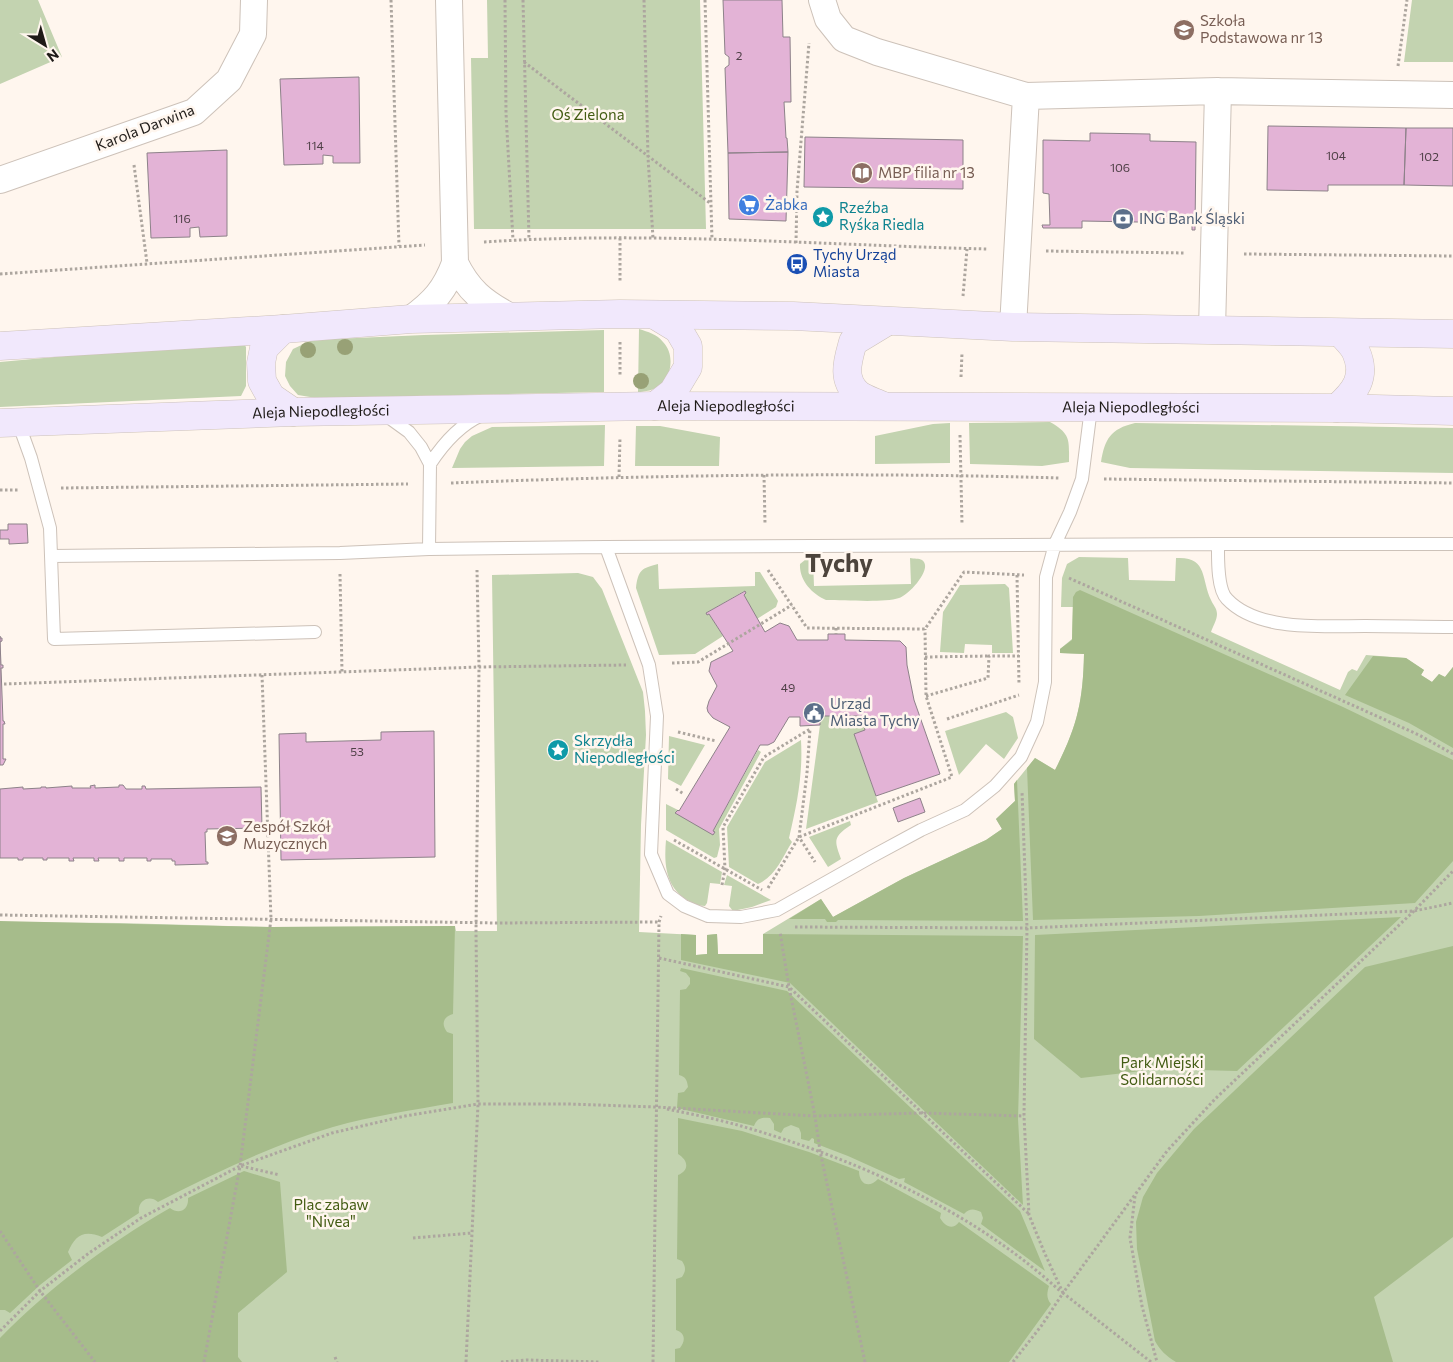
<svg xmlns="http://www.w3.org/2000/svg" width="1453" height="1362" viewBox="0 0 1453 1362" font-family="Commissioner,sans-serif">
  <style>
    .green { fill: #c3d3b0 }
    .forest { fill: #a6bc8b }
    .building { fill: #e3b3d6; stroke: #8d8289 }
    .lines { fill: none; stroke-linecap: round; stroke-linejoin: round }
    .lane-casing { stroke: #cdc2b9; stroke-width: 14 }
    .street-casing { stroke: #cdc2b9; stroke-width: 28 }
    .secondary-casing { stroke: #cdc2b9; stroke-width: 29 }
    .path { stroke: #ada69f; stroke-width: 3; stroke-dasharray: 2.5 2.5; stroke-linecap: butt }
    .lane { stroke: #fff; stroke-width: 12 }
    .street { stroke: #fff; stroke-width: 26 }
    .secondary { stroke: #f1e8fc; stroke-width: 28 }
    .tree { fill: #98a176 }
    .labels { text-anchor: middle; stroke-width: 5; stroke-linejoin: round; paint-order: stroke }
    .number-label { font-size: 12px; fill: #4f4047 }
    .education-label { font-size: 15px; fill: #785e54; stroke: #fff6ee; text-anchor: start }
    .park-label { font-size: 15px; fill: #435c13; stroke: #fff6ee }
    .street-label { font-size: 15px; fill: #1e1a17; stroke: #fff6ee }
    .shop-label { font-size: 15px; fill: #366cbe; stroke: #fff6ee; text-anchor: start }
    .culture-label { font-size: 15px; fill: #0d838f; stroke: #fff6ee; text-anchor: start }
    .service-label { font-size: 15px; fill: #4e5e75; stroke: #fff6ee; text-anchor: start }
    .transit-label { font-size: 15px; fill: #164399; stroke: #fff6ee; text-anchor: start }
    .town-label { font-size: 25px; font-weight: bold; fill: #4d443c; stroke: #fff6ee }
  </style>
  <rect width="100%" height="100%" fill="#fff6ee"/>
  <path class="green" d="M0,0H38L62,57L0,84Z
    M487,0H700L706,229H474L471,58H488Z
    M1412,0H1453V62H1404Z
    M639,329C648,332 657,334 663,342C674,353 673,375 660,385C654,390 645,392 638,392Z
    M604,330V392L316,398L298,395L290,386L285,376L286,362L293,349L312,340L424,335Z
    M241,340L246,347V386L241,396L0,407V362Z
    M1050,422C1071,434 1069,440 1069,462L1042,466L970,464L969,423Z
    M950,423V463L875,464V436L933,424Z
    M1135,423L1453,428V473L1130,468L1101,462C1105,439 1110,429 1135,423Z
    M605,425L604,466L452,468L460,449L465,442L472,436L492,427Z
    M636,426H660L720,437L719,466H635Z
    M1079,557L1128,558L1129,580L1175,581L1176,558C1208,556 1201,579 1211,600C1213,605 1217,608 1217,614C1217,620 1213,626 1211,632L1340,690L1348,672L1352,669L1357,671L1366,655L1406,658L1424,670L1421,675L1432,682L1439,674L1445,677L1453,667V1362H0V922L119,923L270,927L455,926L456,931H497L492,575L578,573L593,577L602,589L643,692L645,711L646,735L641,825L639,932L696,935V955L707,954V935L717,934L718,954H763V934L821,899L833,917L904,878L986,840L1002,829L996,819L1015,801L1014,784L1035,758L1055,770C1077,727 1083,703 1084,654L1060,653V649L1072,639L1073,607H1061L1062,578L1067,564Z
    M910,558C914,559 919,558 922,560C934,568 908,596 899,598C884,603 844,600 826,600C812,594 799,580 800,564L805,560H813L814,586L911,584Z
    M658,564L659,589L755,586V572H760L778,601L776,607L757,619L744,595L746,593L744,591L706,613L707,615L709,614L723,636L695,654L659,655L636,588C638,570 642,568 658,564Z
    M1005,584L1009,588L1013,653H992V645L965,644L964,653L940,652L943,612L960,585Z
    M1006,712L1013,717L1018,738L1004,759L986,744L959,775L945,731Z
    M820,716H861L865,730L854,734L878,802L806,829L820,725Z
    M669,736L705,745L681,786L668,779Z
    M801,740C803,775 797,804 789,838L792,842C782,858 776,876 758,884L729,867L727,827L765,762Z
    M758,750L761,752L719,829L720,845L717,857L714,858L666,830V804L678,810L675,813L713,831Z
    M850,821L851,825C833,837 834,840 841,859L828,867L809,837Z
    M666,840L722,872L720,884L710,883L707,903L705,906C698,906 692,903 687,900C665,886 664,863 666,840Z
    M727,875L771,900L752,907L733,911L729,906L732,886L724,885Z"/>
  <path class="forest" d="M1080,590L1343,707L1453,760V861L1415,903L1199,916L1033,920L1027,768L1035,758L1055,770C1077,727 1083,702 1084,654L1060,653V649L1072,640L1073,597L1076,592Z
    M1373,656L1406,658L1424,670L1421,675L1432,682L1439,674L1445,677L1453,667V748L1409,723L1345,695Z
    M1017,780L1023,921L838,920L836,922H827L825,919H789L821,899L833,917L904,878L986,840L1002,829L996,819L1015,801L1014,784Z
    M1401,917L1237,1071L1159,1069L1081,1078L1034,1039L1035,935Z
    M0,921L270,927L455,926L453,1014C443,1017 441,1024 447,1032L453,1034V1103C413,1110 372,1116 333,1127C272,1145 215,1173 158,1202C149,1194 137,1201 139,1213L102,1237C83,1229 75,1236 68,1252L72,1260L40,1285L10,1313L5,1310H0Z
    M681,934L696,935V955L707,954V935L717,934L718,954H763V934L1023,936L1018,1119L1023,1205L790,983L681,960Z
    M1453,946V1237L1374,1297L1393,1362H1176C1166,1356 1160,1350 1155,1341L1137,1249L1136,1222L1143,1197L1157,1173L1194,1129L1365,967Z
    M681,968L787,991L1020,1211L1045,1271L981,1224L983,1218L981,1212C974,1209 970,1208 964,1214L904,1182L905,1178L899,1179L848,1156L814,1143V1139L812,1138L809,1141L801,1139V1133L799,1128L791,1125L784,1128L781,1133L774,1130V1124L770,1118C762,1117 757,1118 754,1126L677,1108L678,1093L684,1092L688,1087C687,1080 686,1077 679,1075L680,990L686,989L690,984V978L686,973L680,971Z
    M678,1118L742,1131L809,1152L859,1171C859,1184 869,1189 878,1179L941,1213L940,1218C945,1226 952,1231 959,1222L1049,1286C1047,1293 1046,1298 1051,1304L1009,1362H675V1349L680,1348C686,1340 685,1333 676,1330V1279L682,1277C686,1271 686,1267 682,1261L677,1259L678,1175C690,1170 688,1160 678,1154Z
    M244,1171L280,1182L287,1272L238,1313V1357L242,1362H0V1338C51,1286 108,1244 170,1208C179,1215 189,1210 188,1198Z"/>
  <path class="building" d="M723,0H782L783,37H790L791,102H784L786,138H787L788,152L728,153L725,68L729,65V57L725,54Z
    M359,77L360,163H333V156L323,155V164L284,165L280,79Z
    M1268,126L1406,128L1404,185H1328V191L1267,190Z
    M1406,128H1453V186L1404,185Z
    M1090,133L1150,134V141L1196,142L1195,230H1192V223L1082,221V228H1043L1042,225H1050L1049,194L1043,193V140L1090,141Z
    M805,137L963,140V189L804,187Z
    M227,150V236L200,237L199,227L190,228V237L151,238L147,153Z
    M788,152L786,221L729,219L728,153Z
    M8,524H27L28,543L9,544V539H0V530H8Z
    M745,591L746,593L744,595L765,632L780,623L789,626L797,640H828V634H845V640L900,641L906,647L907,665L914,700L940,774L876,796L854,734L865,730L861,716H820V725L800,726V717H789L774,742L768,745H760L713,831L715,832L713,835L675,813L678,810L679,811L730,727L713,718L708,712L707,708L709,701L717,686L709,671L711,662L733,651L709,614L707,615L706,613Z
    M0,636V638H2V641L0,642L1,665H3V668H1L3,721H4L5,724H3V759H6L3,765H0Z
    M434,731L435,857L281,860L279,734L306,733V742L381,740V732Z
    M95,785V788L119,787V785H123L126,789H142V786H145L146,789L261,787L262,828L207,829V832H205L206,862H208V864L175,865V861H172V859H151V861H147V858H124V861H119V858H98L99,861H94V858H73L74,861H69V858H47V860H43V858H23V860H18V858H0V789L23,787V789L41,788V787H46V788L72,786V788H91L90,786Z
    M920,798L925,812L898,822L893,808Z"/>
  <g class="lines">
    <g class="lane-casing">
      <path id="lane" d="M385,416L391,419L409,432L421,447L430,464L429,549
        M18,422L31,458L50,528L54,639L315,632
        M430,464C443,444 459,425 482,415
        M1453,544H1218C1218,558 1217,589 1227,599C1258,632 1324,626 1365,626C1395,626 1424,627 1453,627
        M606,547L649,665L657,716L651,854L668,894L684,906L708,916L741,917L777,910L871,857L921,830L965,810L995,786L1021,757L1037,722L1045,682L1046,577L1055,544L1070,512L1082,479L1091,408
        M52,556L340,553L429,549L606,547L1218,544"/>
    </g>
    <g class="street-casing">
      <path id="street" d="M449,0L455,263C468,290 483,302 509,316
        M822,0L828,19L844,39L877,52L1026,96L1218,91L1453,95
        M0,180L194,112L229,80L253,34L254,0
        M411,319C434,302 445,290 455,263
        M1013,327L1026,96
        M1212,330L1218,91"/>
    </g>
    <g class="secondary-casing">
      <g id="secondary">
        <path d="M283,329L264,348L261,363L262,381L271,397L293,412"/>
        <path d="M0,346L283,329L411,319L620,314L793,316L1013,327L1453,334"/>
        <path d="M655,406L673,392L688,367V346L678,329L655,315"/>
        <path d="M883,406C875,402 864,399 858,394C841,379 848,360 853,342L886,322"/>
        <path d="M1337,408C1355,392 1367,377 1356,352C1353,345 1346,339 1341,333"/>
        <path id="s1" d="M0,423L293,412L655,406L1337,408L1453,411"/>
      </g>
    </g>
    <path class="path" d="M391,0L399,246
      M505,0L506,113L513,240
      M523,0L529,239
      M644,0L648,157L653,238
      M705,0L712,239
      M524,62L710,203
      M1398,66L1407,0
      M134,165L147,263
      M620,238V283
      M484,242C651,231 820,245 987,249
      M796,243L797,191L809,43
      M1046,251L1185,253
      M1244,254L1453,256
      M0,274L425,245
      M963,296L967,249
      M620,342V376
      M961,377L962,353
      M960,435L962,524
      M764,475L765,524
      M619,477L620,437
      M1104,479L1453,483
      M451,483C654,475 857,472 1060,478
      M61,488L408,484
      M0,490H18
      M768,570L807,628L925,629L964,572L1024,575
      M340,574L342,672
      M1017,575L1019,685
      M1069,578L1419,735L1453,754
      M836,628V634
      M925,657L989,656
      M672,663L698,662L792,605
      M4,684L479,667L626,665
      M926,696L988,678L989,656H1019
      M947,719L1019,695
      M678,732L716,741
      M676,789L684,794
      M674,840L762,890
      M722,885L725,869L723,827L764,757L810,729L807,773L799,837L815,862
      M768,888L799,837L952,777L926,696L925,629
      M0,915L497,923L659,922
      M795,927L1027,928L1414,911L1453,903
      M659,958L789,987L1029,1214
      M667,1109C691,1114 717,1119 741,1126C855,1159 971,1209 1060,1291
      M241,1166L280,1175
      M1135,1196L1130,1238L1142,1306L1157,1362
      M0,1231L40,1291L95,1362
      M413,1238L472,1233
      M0,1331L40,1291L89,1253L141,1218L240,1166L332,1133L405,1116L478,1104H568L656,1107L815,1116L789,987L780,932
      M335,1357L337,1362
      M204,1362L240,1166L271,919L262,675
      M466,1362L478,1104L476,931L479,667L477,570
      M501,1362L527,1360L600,1362
      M653,1362L659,922L661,916
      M865,1362L820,1151L815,1116L921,1113L1024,1116
      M1013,1362L1042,1325L1063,1293L1045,1254L1029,1215L1024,1116L1027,928L1022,791
      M1151,1362L1063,1293L1167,1151L1215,1099L1414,911L1453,871"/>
    <use href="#lane" class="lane"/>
    <use href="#street" class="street"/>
    <use href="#secondary" class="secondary"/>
  </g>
  <g class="tree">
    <circle cx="345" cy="347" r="8"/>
    <circle cx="308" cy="350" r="8"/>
    <circle cx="641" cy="381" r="8"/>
  </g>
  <defs>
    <g id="school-disc" transform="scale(1.125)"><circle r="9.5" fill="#8d6e63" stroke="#fff6ee"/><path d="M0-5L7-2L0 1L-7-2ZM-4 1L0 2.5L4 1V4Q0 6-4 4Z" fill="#fff"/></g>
    <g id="library-disc" transform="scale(1.125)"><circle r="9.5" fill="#8d6e63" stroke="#fff6ee"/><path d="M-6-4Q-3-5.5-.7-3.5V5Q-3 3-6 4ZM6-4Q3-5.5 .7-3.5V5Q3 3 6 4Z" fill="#fff"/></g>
    <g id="supermarket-disc" transform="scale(1.125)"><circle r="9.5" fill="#3f7fe0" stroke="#fff6ee"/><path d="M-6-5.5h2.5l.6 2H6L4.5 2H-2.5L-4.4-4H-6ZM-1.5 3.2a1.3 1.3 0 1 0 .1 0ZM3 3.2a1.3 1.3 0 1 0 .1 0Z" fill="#fff"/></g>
    <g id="sight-disc" transform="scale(1.125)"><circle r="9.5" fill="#0f9aa8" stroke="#fff6ee"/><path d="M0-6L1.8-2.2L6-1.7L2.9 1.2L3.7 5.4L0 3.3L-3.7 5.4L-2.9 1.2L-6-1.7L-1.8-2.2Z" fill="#fff"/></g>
    <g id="bank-disc" transform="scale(1.125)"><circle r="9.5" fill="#5c6f8a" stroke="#fff6ee"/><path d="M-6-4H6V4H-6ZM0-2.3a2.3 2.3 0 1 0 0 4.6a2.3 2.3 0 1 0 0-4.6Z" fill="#fff"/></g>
    <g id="bus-disc" transform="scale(1.125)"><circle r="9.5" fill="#1a4fb4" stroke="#fff6ee"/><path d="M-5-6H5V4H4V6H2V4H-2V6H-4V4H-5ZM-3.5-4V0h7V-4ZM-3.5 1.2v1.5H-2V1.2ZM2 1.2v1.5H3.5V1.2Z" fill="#fff"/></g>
    <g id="civic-disc" transform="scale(1.125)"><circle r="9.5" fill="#5c6f8a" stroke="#fff6ee"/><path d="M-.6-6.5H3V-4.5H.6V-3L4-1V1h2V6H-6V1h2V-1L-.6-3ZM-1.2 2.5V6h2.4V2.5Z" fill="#fff"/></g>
  </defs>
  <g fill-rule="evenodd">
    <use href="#school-disc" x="1184" y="30"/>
    <use href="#library-disc" x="862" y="173"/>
    <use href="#supermarket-disc" x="749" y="205"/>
    <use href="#sight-disc" x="823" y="217"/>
    <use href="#bank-disc" x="1123" y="219"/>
    <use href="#bus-disc" x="797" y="264"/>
    <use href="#civic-disc" x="814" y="713"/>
    <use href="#sight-disc" x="558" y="750"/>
    <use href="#school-disc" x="227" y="836"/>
  </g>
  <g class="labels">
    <g class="number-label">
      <text x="739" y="60">2</text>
      <text x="315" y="150">114</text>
      <text x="1336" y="160">104</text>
      <text x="1429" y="161">102</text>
      <text x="1120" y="172">106</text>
      <text x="182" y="223">116</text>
      <text x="788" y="692">49</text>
      <text x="357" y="756">53</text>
    </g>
    <g class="education-label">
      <text x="1200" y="26">Szkoła<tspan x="1200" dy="17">Podstawowa nr 13</tspan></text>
      <text x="878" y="178">MBP filia nr 13</text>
      <text x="243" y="832">Zespół Szkół<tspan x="243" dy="17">Muzycznych</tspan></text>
    </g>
    <g class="park-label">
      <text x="588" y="120">Oś Zielona</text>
      <text x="1162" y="1068">Park Miejski<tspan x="1162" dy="17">Solidarności</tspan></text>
      <text x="331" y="1210">Plac zabaw<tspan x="331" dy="17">"Nivea"</tspan></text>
    </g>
    <g class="street-label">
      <text transform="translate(145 128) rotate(-21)" y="5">Karola Darwina</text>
      <text dy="5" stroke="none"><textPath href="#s1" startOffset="726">Aleja Niepodległości</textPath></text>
      <text dy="5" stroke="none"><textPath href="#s1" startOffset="1131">Aleja Niepodległości</textPath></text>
      <text dy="5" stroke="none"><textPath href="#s1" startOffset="321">Aleja Niepodległości</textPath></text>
    </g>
    <g class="shop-label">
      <text x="765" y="210">Żabka</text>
    </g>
    <g class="culture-label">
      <text x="839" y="213">Rzeźba<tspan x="839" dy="17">Ryśka Riedla</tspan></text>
      <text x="574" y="746">Skrzydła<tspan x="574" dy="17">Niepodległości</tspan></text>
    </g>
    <g class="service-label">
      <text x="1139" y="224">ING Bank Śląski</text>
      <text x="830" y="709">Urząd<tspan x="830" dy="17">Miasta Tychy</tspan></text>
    </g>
    <g class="transit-label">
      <text x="813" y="260">Tychy Urząd<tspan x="813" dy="17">Miasta</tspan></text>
    </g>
    <g class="town-label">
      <text x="839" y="572">Tychy</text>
    </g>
  </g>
  <g transform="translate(45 45) rotate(143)" stroke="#fff6ee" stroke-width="4" paint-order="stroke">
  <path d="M0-4L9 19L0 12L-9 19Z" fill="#1e1a17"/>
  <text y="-8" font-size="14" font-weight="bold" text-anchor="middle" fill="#1e1a17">N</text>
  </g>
</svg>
